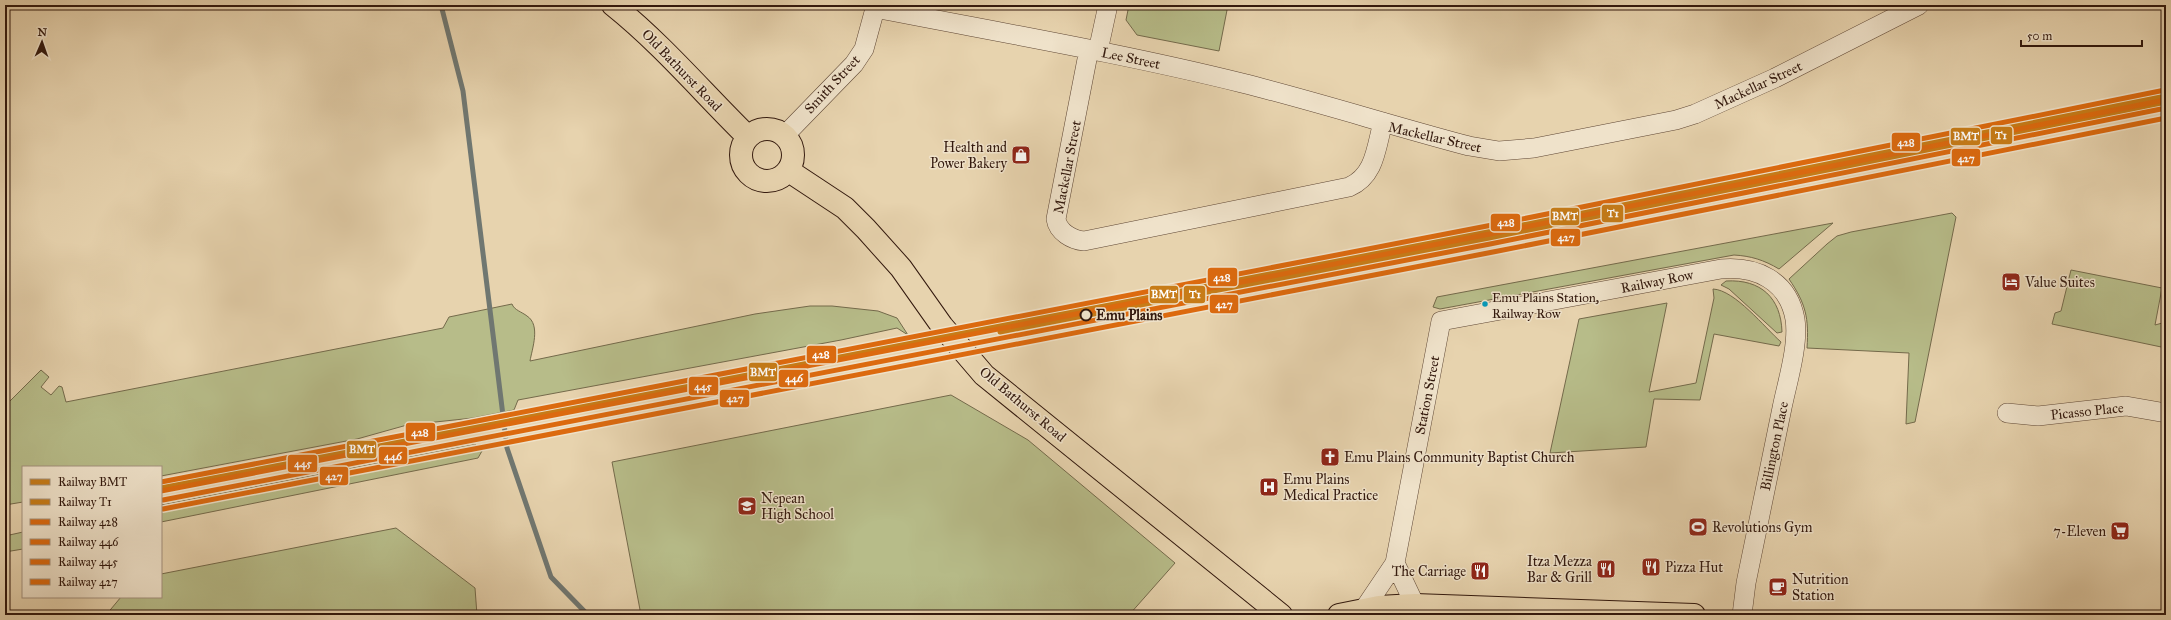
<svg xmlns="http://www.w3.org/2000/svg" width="2171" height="620" viewBox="0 0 2171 620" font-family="'IM FELL Great Primer',serif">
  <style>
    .green { fill: #b7bc89; stroke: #746a4b }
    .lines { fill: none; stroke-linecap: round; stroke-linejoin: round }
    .stream { stroke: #707771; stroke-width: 5 }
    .minor-casing { stroke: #5f4735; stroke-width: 20 }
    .major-casing { stroke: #32180d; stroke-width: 24 }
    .highway-casing { stroke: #32180d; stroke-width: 24 }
    .minor { stroke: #efe2ca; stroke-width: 19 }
    .major { stroke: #e7d3ae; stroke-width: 22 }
    .highway { stroke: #e7d3ae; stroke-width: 22 }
    .rail-1-casing { stroke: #efe2ca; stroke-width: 8 }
    .rail-2-casing { stroke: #efe2ca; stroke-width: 8 }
    .rail-3-casing { stroke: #efe2ca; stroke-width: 8 }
    .rail-4-casing { stroke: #efe2ca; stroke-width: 8 }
    .rail-5-casing { stroke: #efe2ca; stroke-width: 8 }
    .rail-6-casing { stroke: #efe2ca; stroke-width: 8 }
    .rail-1 { stroke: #c77c18; stroke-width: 5 }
    .rail-2 { stroke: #c77c18; stroke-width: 5 }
    .rail-3 { stroke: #dc6a0f; stroke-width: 5 }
    .rail-4 { stroke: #dc6a0f; stroke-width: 5 }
    .rail-5 { stroke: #dc6a0f; stroke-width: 5 }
    .rail-6 { stroke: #dc6a0f; stroke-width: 5 }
    .bus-dot { fill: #059abb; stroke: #efe2ca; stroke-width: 1.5 }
    .stop-dot { fill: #efe2ca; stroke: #32180d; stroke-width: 2 }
    .labels { text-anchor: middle; stroke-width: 3; stroke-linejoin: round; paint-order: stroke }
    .bus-label { font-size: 13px; fill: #32180d; stroke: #efe2ca; text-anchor: start }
    .street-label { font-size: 14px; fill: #32180d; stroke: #efe2ca }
    .poi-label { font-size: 14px; fill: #32180d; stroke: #efe2ca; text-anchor: start }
    .stop-label { font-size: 14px; font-weight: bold; fill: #32180d; stroke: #efe2ca; text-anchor: start }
    .line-badge { stroke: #efe2ca; stroke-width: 1.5 }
    .badge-label { font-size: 11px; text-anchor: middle; font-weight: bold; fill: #fff }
  </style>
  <rect width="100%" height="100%" fill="#e7d3ae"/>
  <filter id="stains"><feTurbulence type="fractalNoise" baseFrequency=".005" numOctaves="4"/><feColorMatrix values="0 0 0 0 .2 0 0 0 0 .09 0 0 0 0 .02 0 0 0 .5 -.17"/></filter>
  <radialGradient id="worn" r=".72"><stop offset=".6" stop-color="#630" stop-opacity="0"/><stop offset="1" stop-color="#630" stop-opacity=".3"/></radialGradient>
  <path class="green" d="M1129,5H1228L1219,51L1137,35L1126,20Z
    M1952,213L1956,217L1915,422L1906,424L1909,353L1807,348C1809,318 1806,304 1789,279L1827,244L1837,236L1851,232Z
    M1833,223L1779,269C1764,260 1751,256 1734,255L1440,309L1433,307L1437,297Z
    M2071,270L2162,288L2155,325L2166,322V348L2052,324L2055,313L2061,311Z
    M1726,281C1761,279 1781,298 1782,332L1777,333L1729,289L1721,285Z
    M1713,289C1735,290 1765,328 1781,342L1779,346L1714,334L1700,400L1654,399L1646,447L1550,453L1579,319L1667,303L1649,392L1696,383L1714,298Z
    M512,304C514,310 522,312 527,316C541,325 532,349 530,361L755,314L810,306H832L878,311L897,318L908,335L897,328L841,340L518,400L514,410L473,418L407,425L357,439L161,476V467H23V502L5,505V406L41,370L49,377L41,387L51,395L59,386L62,387L66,402L443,328L449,317Z
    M951,395L1028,440L1175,563L1129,615H641L612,462Z
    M475,444L482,451L478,458L161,522V505Z
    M396,528L475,588L477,615H106L121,597H161V574Z
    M23,532V549L5,552V536Z"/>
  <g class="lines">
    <path class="stream" d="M441,5L463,91L507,448L551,577L588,615"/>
    <g class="minor-casing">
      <path id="minor" d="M875,8C997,32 1121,53 1242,83C1318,102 1393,126 1469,146L1499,151L1534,148L1676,120L1695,114L1775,78L1919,5
        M1089,49L1056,219C1058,232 1072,240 1084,241L1349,187C1375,176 1376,148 1383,122
        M1098,51L1108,5
        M785,135L854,64L864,49L876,5
        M2007,413L2038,416L2126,406L2166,413
        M1395,563L1415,605
        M1364,609L1395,563L1441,321L1721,269C1756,266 1788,280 1795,319C1799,345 1787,383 1782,408C1770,467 1758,525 1746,583L1742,615"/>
    </g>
    <g class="major-casing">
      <path id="major" d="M613,5C663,45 703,93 748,137
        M741 155a26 26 0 1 1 52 0a26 26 0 1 1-52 0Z
        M789,171L845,208L866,229L901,268L942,326L984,375L1281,615"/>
    </g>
    <g class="highway-casing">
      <path id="highway" d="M1339,615L1379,607L1415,605L1694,615"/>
    </g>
    <use href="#minor" class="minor"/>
    <use href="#major" class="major"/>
    <use href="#highway" class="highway"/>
    <g class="rail-1-casing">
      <path id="rail-1" d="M161,488L1488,232L2166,96"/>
    </g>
    <g class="rail-2-casing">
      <path id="rail-2" d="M1000,332L1489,238L2166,102"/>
    </g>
    <g class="rail-3-casing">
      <path id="rail-3" d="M161,482L1487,226L2165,90"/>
    </g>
    <g class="rail-4-casing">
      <path id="rail-4" d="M163,500L1490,244L2166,108"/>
    </g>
    <g class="rail-5-casing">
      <path id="rail-5" d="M161,491L1490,234L2165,100"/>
    </g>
    <g class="rail-6-casing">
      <path id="rail-6" d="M163,509L1493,252L2166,118"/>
    </g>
    <use href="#rail-1" class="rail-1"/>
    <use href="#rail-2" class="rail-2"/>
    <use href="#rail-3" class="rail-3"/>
    <use href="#rail-4" class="rail-4"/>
    <use href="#rail-5" class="rail-5"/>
    <use href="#rail-6" class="rail-6"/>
  </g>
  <defs>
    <g id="shop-square" transform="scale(1)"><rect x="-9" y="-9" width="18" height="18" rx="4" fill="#8f2418" stroke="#efe2ca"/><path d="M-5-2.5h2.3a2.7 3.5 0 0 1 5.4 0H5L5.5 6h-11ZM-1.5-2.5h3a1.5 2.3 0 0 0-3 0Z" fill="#fff"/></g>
    <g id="hotel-square" transform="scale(1)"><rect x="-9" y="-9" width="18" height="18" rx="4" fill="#8f2418" stroke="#efe2ca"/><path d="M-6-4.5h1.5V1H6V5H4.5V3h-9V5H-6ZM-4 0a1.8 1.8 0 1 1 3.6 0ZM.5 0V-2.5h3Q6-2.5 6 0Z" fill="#fff"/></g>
    <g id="church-square" transform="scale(1)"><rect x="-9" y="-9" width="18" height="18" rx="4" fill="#8f2418" stroke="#efe2ca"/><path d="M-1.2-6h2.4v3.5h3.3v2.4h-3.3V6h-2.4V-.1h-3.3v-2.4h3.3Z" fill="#fff"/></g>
    <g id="hospital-square" transform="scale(1)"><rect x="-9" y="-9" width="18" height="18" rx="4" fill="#8f2418" stroke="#efe2ca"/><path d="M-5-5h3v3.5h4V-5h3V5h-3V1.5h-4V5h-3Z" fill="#fff"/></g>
    <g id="school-square" transform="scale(1)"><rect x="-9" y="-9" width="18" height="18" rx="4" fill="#8f2418" stroke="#efe2ca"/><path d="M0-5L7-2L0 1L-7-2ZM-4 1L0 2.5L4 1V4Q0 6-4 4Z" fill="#fff"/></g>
    <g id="stadium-square" transform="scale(1)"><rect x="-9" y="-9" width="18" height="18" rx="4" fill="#8f2418" stroke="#efe2ca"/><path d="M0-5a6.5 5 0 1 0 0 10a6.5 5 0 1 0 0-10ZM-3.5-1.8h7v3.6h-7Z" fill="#fff"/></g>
    <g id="supermarket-square" transform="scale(1)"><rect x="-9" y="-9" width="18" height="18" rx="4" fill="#8f2418" stroke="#efe2ca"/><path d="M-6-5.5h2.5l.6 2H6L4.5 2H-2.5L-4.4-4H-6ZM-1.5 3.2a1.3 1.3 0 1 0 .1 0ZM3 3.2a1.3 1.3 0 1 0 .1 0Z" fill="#fff"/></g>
    <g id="restaurant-square" transform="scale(1)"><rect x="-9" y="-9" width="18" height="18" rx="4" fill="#8f2418" stroke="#efe2ca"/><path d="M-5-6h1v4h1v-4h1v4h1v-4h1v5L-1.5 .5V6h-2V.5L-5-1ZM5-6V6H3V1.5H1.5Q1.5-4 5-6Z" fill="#fff"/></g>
    <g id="cafe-square" transform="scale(1)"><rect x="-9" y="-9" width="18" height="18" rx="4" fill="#8f2418" stroke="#efe2ca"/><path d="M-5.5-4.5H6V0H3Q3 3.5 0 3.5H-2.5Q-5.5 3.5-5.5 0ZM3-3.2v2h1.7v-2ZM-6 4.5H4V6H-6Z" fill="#fff"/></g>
  </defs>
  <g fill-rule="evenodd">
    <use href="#shop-square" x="1021" y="155"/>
    <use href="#hotel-square" x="2011" y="282"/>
    <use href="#church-square" x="1330" y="457"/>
    <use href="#hospital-square" x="1269" y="487"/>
    <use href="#school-square" x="747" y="506"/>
    <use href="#stadium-square" x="1698" y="527"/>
    <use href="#supermarket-square" x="2120" y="531"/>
    <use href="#restaurant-square" x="1651" y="567"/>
    <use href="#restaurant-square" x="1606" y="569"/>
    <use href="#restaurant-square" x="1480" y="571"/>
    <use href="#cafe-square" x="1778" y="587"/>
  </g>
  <circle class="bus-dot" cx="1485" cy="304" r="3.5"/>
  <circle class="stop-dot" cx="1086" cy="315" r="5.5"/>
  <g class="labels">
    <g class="bus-label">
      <text x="1492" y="302">Emu Plains Station,<tspan x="1492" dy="16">Railway Row</tspan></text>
    </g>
    <g class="street-label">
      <text transform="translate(1131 58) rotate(12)" y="5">Lee Street</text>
      <text transform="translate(682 70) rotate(46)" y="5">Old Bathurst Road</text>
      <text transform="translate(832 84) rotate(-47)" y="5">Smith Street</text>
      <text transform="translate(1758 85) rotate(-25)" y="5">Mackellar Street</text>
      <text transform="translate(1435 137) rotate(13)" y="5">Mackellar Street</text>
      <text transform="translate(1067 167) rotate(-79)" y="5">Mackellar Street</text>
      <text transform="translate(1657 281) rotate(-11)" y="5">Railway Row</text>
      <text transform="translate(1427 395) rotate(-79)" y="5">Station Street</text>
      <text transform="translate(1023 404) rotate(40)" y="5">Old Bathurst Road</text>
      <text transform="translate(2087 411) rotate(-6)" y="5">Picasso Place</text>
      <text transform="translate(1774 446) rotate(-78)" y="5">Billington Place</text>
    </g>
    <g class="poi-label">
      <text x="1007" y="152" text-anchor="end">Health and<tspan x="1007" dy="16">Power Bakery</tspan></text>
      <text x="2025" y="287">Value Suites</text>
      <text x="1344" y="462">Emu Plains Community Baptist Church</text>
      <text x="1283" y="484">Emu Plains<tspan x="1283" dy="16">Medical Practice</tspan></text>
      <text x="761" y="503">Nepean<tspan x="761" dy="16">High School</tspan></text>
      <text x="1712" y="532">Revolutions Gym</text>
      <text x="2106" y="536" text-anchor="end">7-Eleven</text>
      <text x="1592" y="566" text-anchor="end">Itza Mezza<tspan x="1592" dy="16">Bar &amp; Grill</tspan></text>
      <text x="1665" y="572">Pizza Hut</text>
      <text x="1466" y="576" text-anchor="end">The Carriage</text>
      <text x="1792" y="584">Nutrition<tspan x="1792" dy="16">Station</tspan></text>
    </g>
    <g class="stop-label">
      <text x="1096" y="320">Emu Plains</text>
    </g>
  </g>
  <g class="line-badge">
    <rect x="1990" y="126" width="23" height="19" rx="4" fill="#c77c18"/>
    <rect x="1950" y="127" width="31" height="19" rx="4" fill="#c77c18"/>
    <rect x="1891" y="132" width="30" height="20" rx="4" fill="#dc6a0f"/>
    <rect x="1951" y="148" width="30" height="19" rx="4" fill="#dc6a0f"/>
    <rect x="1601" y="204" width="23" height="19" rx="4" fill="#c77c18"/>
    <rect x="1550" y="207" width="30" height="19" rx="4" fill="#c77c18"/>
    <rect x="1490" y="213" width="31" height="19" rx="4" fill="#dc6a0f"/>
    <rect x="1550" y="228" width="31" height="19" rx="4" fill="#dc6a0f"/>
    <rect x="1207" y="267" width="31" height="20" rx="4" fill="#dc6a0f"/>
    <rect x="1149" y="285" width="30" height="19" rx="4" fill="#c77c18"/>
    <rect x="1183" y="285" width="23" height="19" rx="4" fill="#c77c18"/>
    <rect x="1209" y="294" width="30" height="20" rx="4" fill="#dc6a0f"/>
    <rect x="806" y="345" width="31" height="19" rx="4" fill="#dc6a0f"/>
    <rect x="748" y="362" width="30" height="20" rx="4" fill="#c77c18"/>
    <rect x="778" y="369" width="31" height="19" rx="4" fill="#dc6a0f"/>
    <rect x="688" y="376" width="31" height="20" rx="4" fill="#dc6a0f"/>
    <rect x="719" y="389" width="31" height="19" rx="4" fill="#dc6a0f"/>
    <rect x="405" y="422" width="31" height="20" rx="4" fill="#dc6a0f"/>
    <rect x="346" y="440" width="31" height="19" rx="4" fill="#c77c18"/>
    <rect x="378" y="446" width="30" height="19" rx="4" fill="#dc6a0f"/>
    <rect x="287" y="454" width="31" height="19" rx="4" fill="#dc6a0f"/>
    <rect x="319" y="466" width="30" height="20" rx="4" fill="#dc6a0f"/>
  </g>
  <g class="badge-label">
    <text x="2001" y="139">T1</text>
    <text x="1966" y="140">BMT</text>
    <text x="1906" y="146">428</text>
    <text x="1966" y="162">427</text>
    <text x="1613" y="217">T1</text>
    <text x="1565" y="220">BMT</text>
    <text x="1506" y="226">428</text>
    <text x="1566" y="241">427</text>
    <text x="1222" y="281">428</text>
    <text x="1164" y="298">BMT</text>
    <text x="1195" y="298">T1</text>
    <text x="1224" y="308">427</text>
    <text x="821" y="358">428</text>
    <text x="763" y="376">BMT</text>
    <text x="794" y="382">446</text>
    <text x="703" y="390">445</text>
    <text x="735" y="402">427</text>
    <text x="420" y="436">428</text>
    <text x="362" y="453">BMT</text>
    <text x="393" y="460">446</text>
    <text x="303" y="467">445</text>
    <text x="334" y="480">427</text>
  </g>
  <rect width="2171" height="620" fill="none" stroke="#e7d3ae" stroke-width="20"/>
  <rect x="6" y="6" width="2159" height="608" fill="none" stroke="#32180d" stroke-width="2"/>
  <rect x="10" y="10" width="2151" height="600" fill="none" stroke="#32180d"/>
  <rect x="22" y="466" width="140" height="132" fill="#efe2ca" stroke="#a3917e"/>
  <rect x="30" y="479" width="20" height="6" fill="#c77c18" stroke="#a3917e"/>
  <text x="58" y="486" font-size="12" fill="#32180d">Railway BMT</text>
  <rect x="30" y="499" width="20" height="6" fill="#c77c18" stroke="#a3917e"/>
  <text x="58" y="506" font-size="12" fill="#32180d">Railway T1</text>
  <rect x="30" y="519" width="20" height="6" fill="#dc6a0f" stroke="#a3917e"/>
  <text x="58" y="526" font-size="12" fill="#32180d">Railway 428</text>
  <rect x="30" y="539" width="20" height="6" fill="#dc6a0f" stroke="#a3917e"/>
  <text x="58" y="546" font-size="12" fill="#32180d">Railway 446</text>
  <rect x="30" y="559" width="20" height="6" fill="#dc6a0f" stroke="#a3917e"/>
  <text x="58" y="566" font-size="12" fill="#32180d">Railway 445</text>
  <rect x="30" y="579" width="20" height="6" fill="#dc6a0f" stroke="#a3917e"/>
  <text x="58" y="586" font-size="12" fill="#32180d">Railway 427</text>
  <g transform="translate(42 42) rotate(2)" stroke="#efe2ca" stroke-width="3" paint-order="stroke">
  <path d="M0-3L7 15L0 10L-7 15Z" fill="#32180d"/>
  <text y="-6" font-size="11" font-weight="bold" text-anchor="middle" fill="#32180d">N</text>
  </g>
  <path d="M2021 40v6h121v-6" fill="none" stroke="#32180d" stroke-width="2"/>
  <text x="2027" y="40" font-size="12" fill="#32180d" stroke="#efe2ca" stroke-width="3" paint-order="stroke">50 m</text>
  <rect width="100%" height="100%" filter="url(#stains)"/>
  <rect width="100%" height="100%" fill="url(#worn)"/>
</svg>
